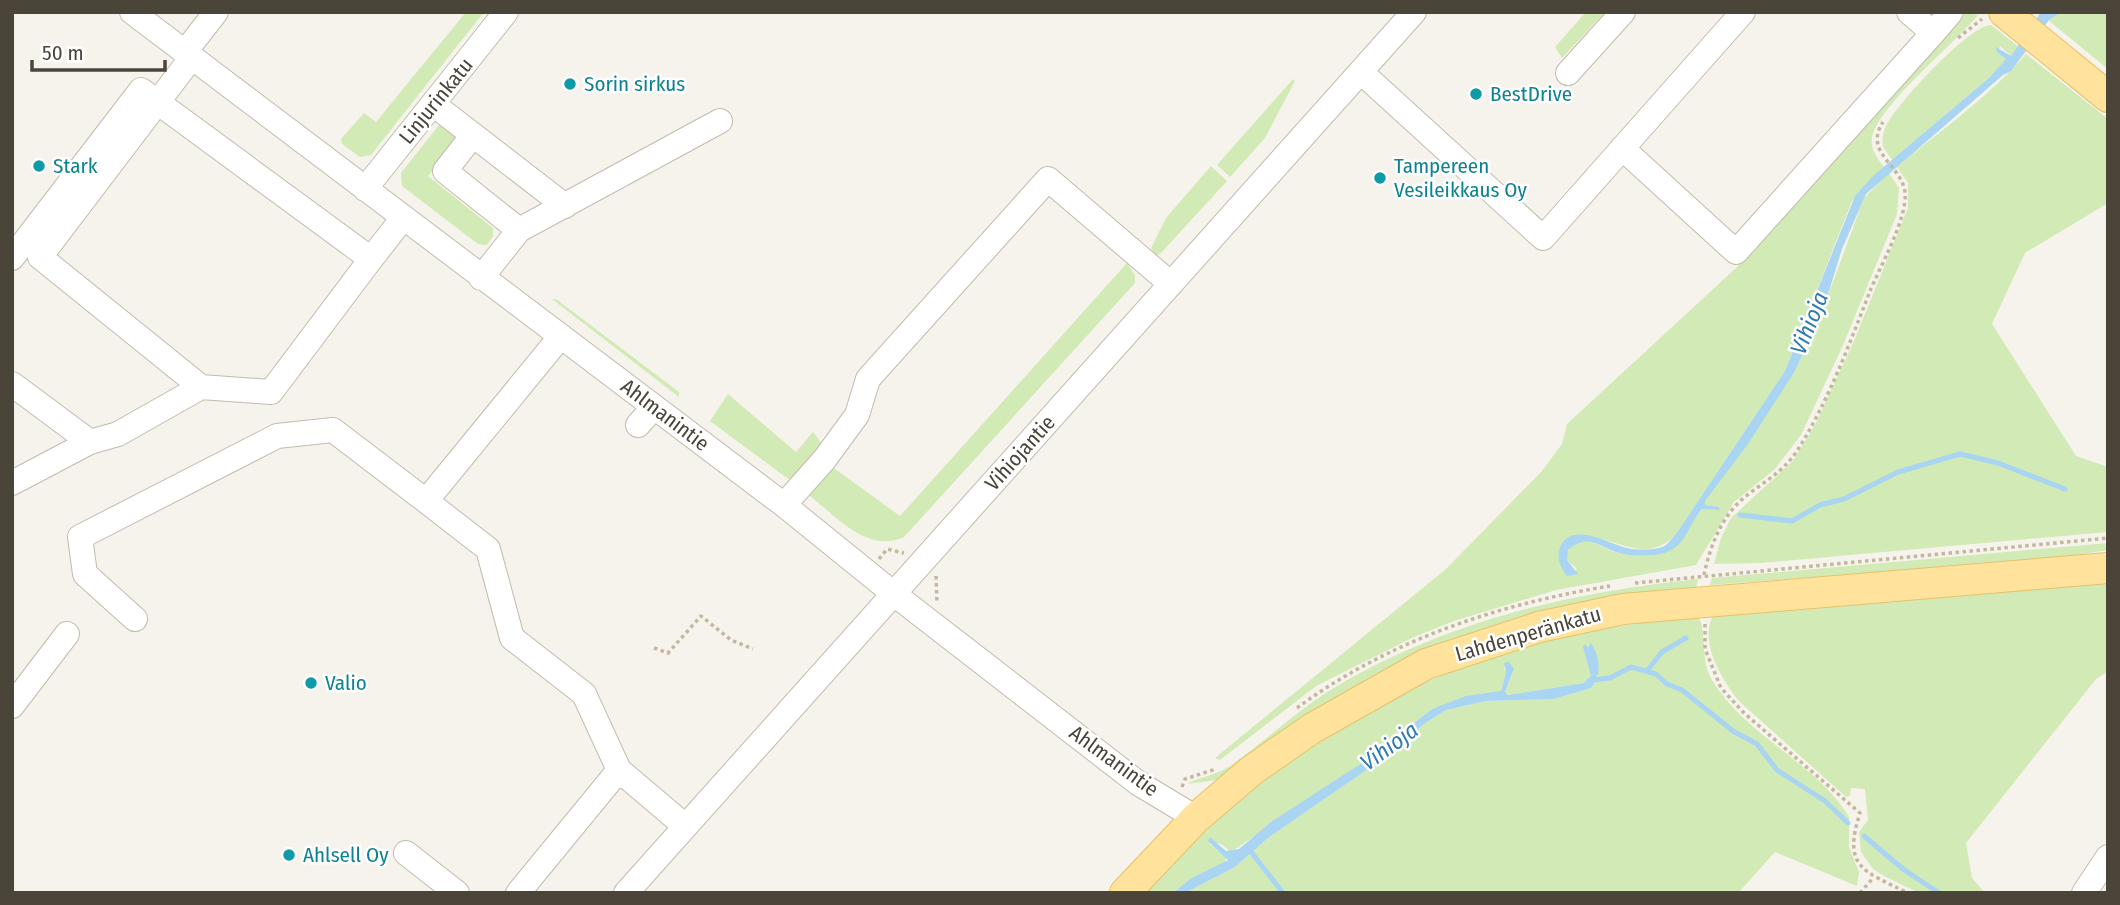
<svg xmlns="http://www.w3.org/2000/svg" width="2120" height="905" viewBox="0 0 2120 905" font-family="'Fira Sans Condensed',sans-serif">
  <style>
    .green { fill: #d2eab5 }
    .water { fill: #a9d4f2 }
    .lines { fill: none; stroke-linecap: round; stroke-linejoin: round }
    .stream { stroke: #a9d4f2; stroke-width: 5 }
    .minor-casing { stroke: #c2bbae; stroke-width: 26 }
    .major-casing { stroke: #e6c16a; stroke-width: 32 }
    .path { stroke: #c4b79f; stroke-width: 3.5; stroke-dasharray: 3.5 3.5; stroke-linecap: butt }
    .minor { stroke: #fff; stroke-width: 24 }
    .major { stroke: #ffe39c; stroke-width: 30 }
    .culture-dot { fill: #0f9aa8; stroke: #fff; stroke-width: 2.5 }
    .labels { text-anchor: middle; stroke-width: 5; stroke-linejoin: round; paint-order: stroke }
    .culture-label { font-size: 21px; fill: #0d838f; stroke: #fff; text-anchor: start }
    .street-label { font-size: 21px; fill: #4b4439; stroke: #fff }
    .water-label { font-size: 23px; font-style: italic; fill: #2e7ab2; stroke: #fff }
  </style>
  <rect width="100%" height="100%" fill="#f6f3ec"/>
  <path class="green" d="M466,12H484L371,155L360,157L342,144L341,139L364,113L376,122Z
    M1586,12H1605L1562,58L1555,47Z
    M1960,12L1978,15C1957,42 1877,106 1872,138C1870,149 1877,158 1884,167L1852,201L1785,371L1676,534C1640,574 1603,519 1562,544L1558,557L1572,574L1577,569L1567,560V553C1579,530 1600,547 1614,552C1626,556 1651,557 1663,553C1682,547 1689,523 1702,509L1720,510L1719,507L1705,505V501L1795,371L1826,301L1864,198L1889,173L1899,188L1897,214L1844,343L1801,435L1774,470L1734,502L1696,565L1556,590L1454,621L1414,637L1316,686L1220,760L1215,758L1446,569L1542,471L1562,444L1567,424L1736,268Z
    M2038,12L2049,20L2061,12H2108V69Z
    M1991,25L2019,47L2011,56L2000,46L1998,53L2007,59L1998,70L1892,160L1883,147C1882,139 1883,132 1886,126C1897,104 1968,26 1991,25Z
    M2026,54L2108,119V203L2025,253L1992,324L2076,456L2108,467V532L1761,563L1714,564L1721,538L1731,518L1793,461L1815,425L1854,341L1908,208V183L1897,167C1940,131 1990,96 2026,54Z
    M1293,79L1295,81L1265,138L1230,177L1217,165Z
    M444,124L458,139L428,176L493,228V236L487,245L478,244L402,186L401,173L439,125Z
    M1211,166L1227,181L1160,254L1155,255L1151,248L1166,218Z
    M1127,263L1135,275V283L904,537C868,554 837,517 810,496L809,493L831,466L900,516Z
    M552,299H556L679,392V397Z
    M728,394L796,452L813,432L822,444L790,479L787,478L710,421Z
    M2108,543V550L2052,559L1710,585L1712,578Z
    M1698,579L1696,588L1564,607L1216,780L1187,784C1199,777 1217,775 1230,766C1267,740 1298,709 1337,686C1448,621 1571,592 1698,579Z
    M2108,581V671L2096,679L1966,843L1972,878L1985,893H1919L1884,876L1873,869L1861,852L1859,832L1868,820L1865,789L1851,788L1850,796L1846,797L1740,702C1724,684 1698,641 1713,616L1720,613Z
    M1699,617C1707,636 1700,660 1712,680C1745,736 1816,762 1849,817V847L1859,872L1857,886L1775,852L1738,893H1185L1235,867L1268,838L1381,760L1424,724L1446,710L1486,701L1554,699L1591,688L1598,678L1589,648L1591,675L1584,683L1509,695L1505,692L1513,673L1503,666L1506,672L1501,691L1432,709L1365,761L1231,852L1221,844L1209,843L1227,858L1222,865L1190,879L1173,893H1143C1175,860 1206,825 1242,796C1382,684 1520,631 1699,617Z"/>
  <path class="water" d="M2041,12H2061L2049,20L2011,71L2003,75L1866,194L1842,249L1826,301L1795,371L1748,444L1705,501V505L1719,507L1720,510L1702,509C1691,521 1687,540 1673,549C1660,558 1627,557 1613,551C1596,544 1586,534 1568,550L1567,560L1578,574L1567,576C1561,568 1557,560 1559,551C1567,518 1609,544 1627,548C1635,550 1651,550 1659,548C1667,547 1671,539 1676,534L1785,371L1855,196L1874,175L1990,77L2006,59L1997,52L1996,47L2011,56Z
    M1591,643C1600,656 1602,675 1591,688L1554,699L1486,701L1446,710L1424,724L1381,760L1268,838L1235,867L1185,893H1173L1190,879L1228,860L1208,841L1210,837L1226,851L1239,849L1271,822L1365,761L1432,709L1466,696L1501,691L1506,672L1504,663L1509,662L1514,669L1505,692L1508,695L1584,683L1591,675L1583,647L1585,644L1588,648Z"/>
  <g class="lines">
    <path class="stream" d="M1740,515L1792,521L1820,505L1844,499L1898,472L1960,454L1998,463L2065,489
      M1647,671L1662,652L1686,638
      M1593,680L1610,678L1631,667L1656,674L1667,684L1682,690L1733,731L1757,744L1777,770L1825,801L1848,823
      M1864,836L1903,869L1939,893
      M1248,848L1283,893"/>
    <g class="minor-casing">
      <path id="minor" d="M132,12L784,505L894,594L1138,783L1196,818
        M1933,33L1951,12
        M185,52L216,12
        M192,57L40,257L201,387
        M1361,72L1543,238L1743,12
        M1568,73L1623,12
        M433,104L565,206
        M473,135L445,171L519,230
        M1622,148L1736,252L1933,33L1909,12
        M365,189L506,12
        M12,258L141,90L371,259L271,392L201,387L118,434L90,442L12,483
        M371,259L403,218
        M481,278L519,230L720,121
        M12,384L90,442
        M638,425L654,407
        M426,501L488,549L512,638L584,694L619,770L685,826
        M784,505L824,460L857,415L868,379L1048,179L1171,284
        M135,619L85,574L80,537L277,436L333,430L426,501L561,336
        M12,706L67,634
        M406,853L457,893
        M518,893L619,770
        M626,893L1414,12
        M2084,893L2108,857"/>
    </g>
    <g class="major-casing">
      <path id="major" d="M2004,12L2108,97
        M1125,893L1196,818L1251,771L1311,729L1426,664L1539,627L1623,609L2108,568"/>
    </g>
    <path class="path" d="M1958,38L1982,19
      M879,559L887,549L904,553
      M1704,575C1710,546 1722,515 1746,496C1764,482 1784,471 1797,451C1828,402 1849,345 1870,291C1880,267 1908,217 1905,192C1901,164 1863,153 1883,122
      M936,576L937,603
      M1635,583L2108,538
      M1705,624V649L1721,688L1744,713L1860,813C1842,868 1864,871 1908,893
      M654,648L668,653L701,616L731,640L753,649
      M1297,708C1389,640 1499,604 1610,586
      M1182,787L1185,779L1216,769
      M1860,893L1873,878"/>
    <use href="#minor" class="minor"/>
    <use href="#major" class="major"/>
  </g>
  <g class="culture-dot">
    <circle cx="570" cy="84" r="7"/>
    <circle cx="1476" cy="94" r="7"/>
    <circle cx="39" cy="166" r="7"/>
    <circle cx="1380" cy="178" r="7"/>
    <circle cx="311" cy="683" r="7"/>
    <circle cx="289" cy="855" r="7"/>
  </g>
  <g class="labels">
    <g class="culture-label">
      <text x="584" y="91">Sorin sirkus</text>
      <text x="1490" y="101">BestDrive</text>
      <text x="53" y="173">Stark</text>
      <text x="1394" y="173">Tampereen<tspan x="1394" dy="24">Vesileikkaus Oy</tspan></text>
      <text x="325" y="690">Valio</text>
      <text x="303" y="862">Ahlsell Oy</text>
    </g>
    <g class="street-label">
      <text transform="translate(436 101) rotate(-51)" y="7">Linjurinkatu</text>
      <text transform="translate(665 415) rotate(37)" y="7">Ahlmanintie</text>
      <text transform="translate(1020 453) rotate(-48)" y="7">Vihiojantie</text>
      <text transform="translate(1528 634) rotate(-16)" y="7">Lahdenperänkatu</text>
      <text transform="translate(1114 761) rotate(36)" y="7">Ahlmanintie</text>
    </g>
    <g class="water-label">
      <text transform="translate(1809 323) rotate(-68)" y="8">Vihioja</text>
      <text transform="translate(1389 746) rotate(-36)" y="8">Vihioja</text>
    </g>
  </g>
  <rect width="2120" height="905" fill="none" stroke="#4b4439" stroke-width="28"/>
  <path d="M32 60v10h133v-10" fill="none" stroke="#4b4439" stroke-width="3.5"/>
  <text x="42" y="60" font-size="21" fill="#4b4439" stroke="#ffffff" stroke-width="5" paint-order="stroke">50 m</text>
</svg>
